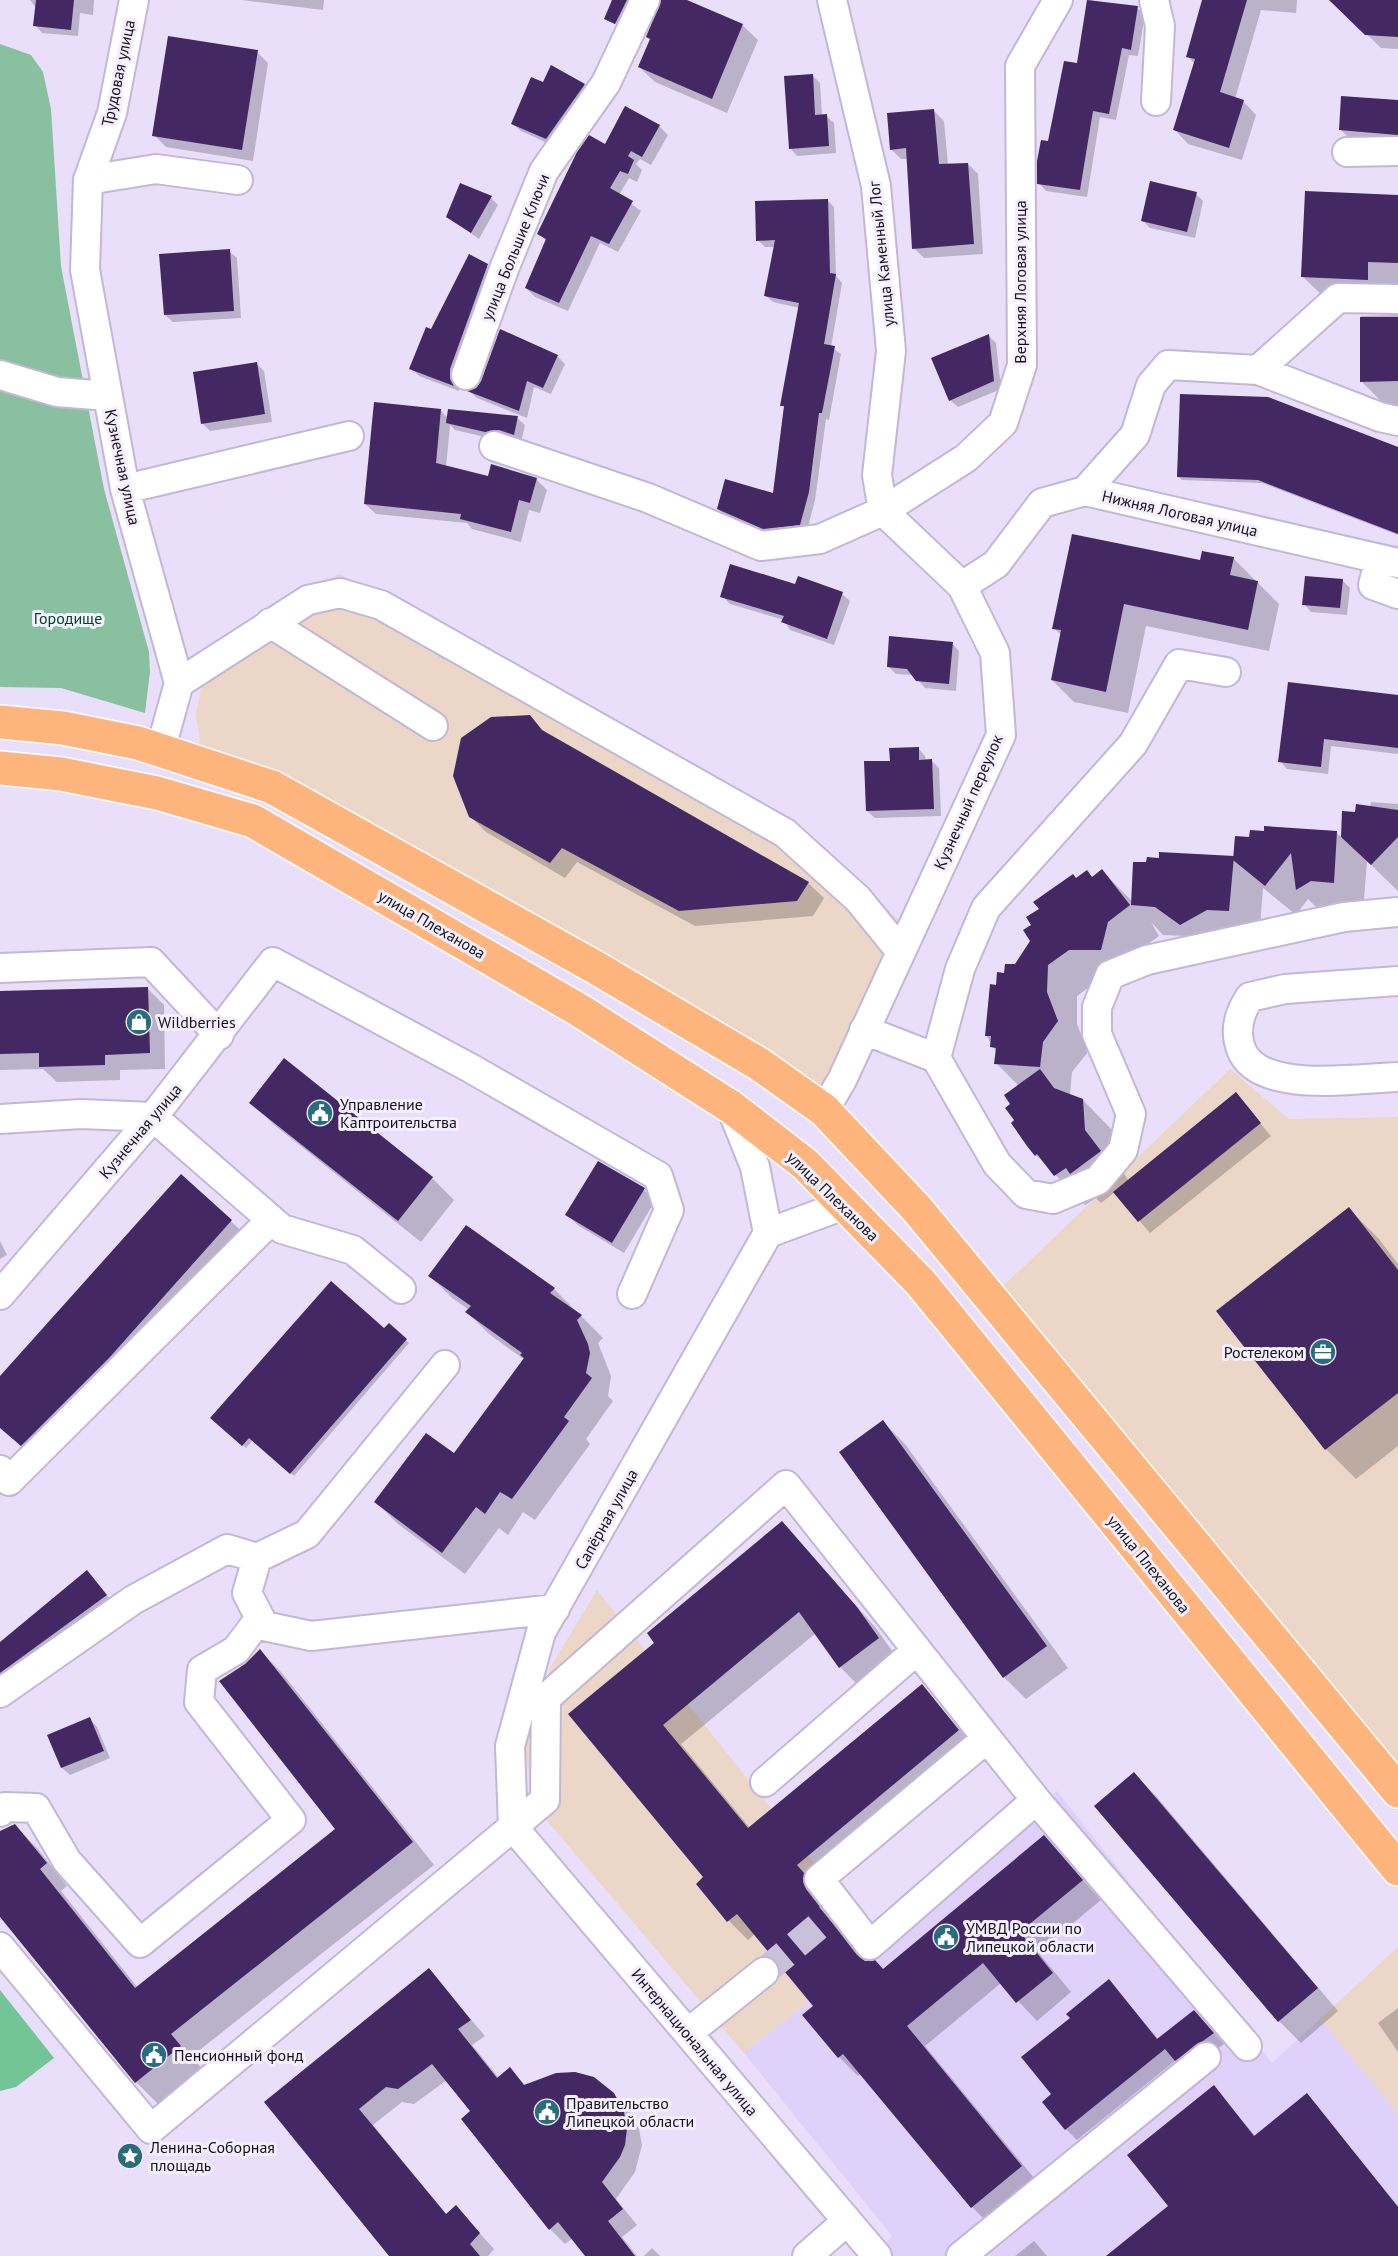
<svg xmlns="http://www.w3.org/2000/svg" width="1398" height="2256" viewBox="0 0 1398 2256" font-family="'PT Sans',sans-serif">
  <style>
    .commercial { fill: #ebd6c8 }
    .built { fill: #e0d1fa }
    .green { fill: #89c1a0 }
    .forest { fill: #73c497 }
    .shadow { fill: #0003 }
    .building { fill: #432864 }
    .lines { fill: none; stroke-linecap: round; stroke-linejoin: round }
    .minor-tunnel { stroke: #c9c0d9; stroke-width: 28; stroke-dasharray: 28 14; stroke-linecap: butt }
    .minor-casing { stroke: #c2b7d7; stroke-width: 32 }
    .major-casing { stroke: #fff; stroke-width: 36 }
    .minor { stroke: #fff; stroke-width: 28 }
    .major { stroke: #feb57d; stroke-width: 33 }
    .labels { text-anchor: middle; stroke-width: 6; stroke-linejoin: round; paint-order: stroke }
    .street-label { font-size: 16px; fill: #16111d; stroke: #f4effd }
    .park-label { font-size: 16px; fill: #024629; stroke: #f4effd }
    .poi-label { font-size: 16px; fill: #16111d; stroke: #f4effd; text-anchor: start }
  </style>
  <rect width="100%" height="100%" fill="#e9dffa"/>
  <path class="commercial" d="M339,574L449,627L784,816L889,910L902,924L842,1068L816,1086L201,749L196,714L209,647Z
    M1230,1069L1289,1119L1398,1117V1768L998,1291Z
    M597,1590L880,1945L744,2053L533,1804L525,1747L551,1666Z
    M1398,1947V2114L1320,2019Z"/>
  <path class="built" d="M1057,1791L1272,2063L1320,2019L1398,2114V2256H884L879,2249L892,2236L744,2053L880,1945Z"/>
  <path class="green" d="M0,44L31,55L43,72L51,109L61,266L73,329L104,489L149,652L150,672L145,713L61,688L0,687Z"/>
  <path class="forest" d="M0,1990L54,2058L16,2087L0,2091Z"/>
  <path class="shadow" d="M30,0H94L93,15L80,13L78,36L42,33L35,25L37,9Z
    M241,0H324L323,10Z
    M613,0H631L619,26L606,19Z
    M667,0H683L742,25L758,40L727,113L655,82L639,67L651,40L648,37Z
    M1089,0L1137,8L1145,15L1138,56L1129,55L1116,120L1100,117L1087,197L1046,191L1039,183L1050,142L1078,65Z
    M1203,0H1297L1296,13L1261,10L1235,99L1243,101L1256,115L1242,160L1188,144L1175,130L1195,64L1187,56Z
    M1343,0H1398V49L1381,48L1343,11Z
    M257,52L268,63L253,161L166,147L154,135Z
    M552,67L584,85L592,92L554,146L521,131L513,124L544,84Z
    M812,75L820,83L822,116H826L834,123L836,153L797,156L790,148Z
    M1398,102V141L1348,137L1340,129Z
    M934,111L944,121L948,165L968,164L978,174L983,254L924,258L914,248L908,159H901L891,149Z
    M659,126L668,135L651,165L640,159L636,164L642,170L637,182L629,178L619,195L641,211L618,252L600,243L568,311L535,297L526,288L546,241L539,233L605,146Z
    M1196,194L1203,201L1195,238L1150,228L1142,220Z
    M1398,197V303L1325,298L1302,276Z
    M491,198L498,205L479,239L448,217Z
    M827,200L834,207L836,276L842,283L831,347L841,354L829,420L826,419L815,500L807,531L771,535L725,516L718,509L774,495L786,409L782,405L800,308L773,302L766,296L775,247H765L758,240Z
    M229,251L237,258L241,318L173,322L165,315Z
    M487,266L495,273L457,378L459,391L419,376L411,368L432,331Z
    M1398,315V412L1389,403H1383L1361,381V316Z
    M988,335L996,343L1001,389L958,407L950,400Z
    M557,356L565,364L551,394L534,387L527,418L477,398L470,392Z
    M257,364L264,371L272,422L210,431L203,424Z
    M440,410L448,418H517L525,425L521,442L494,439L455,430L450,425L446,467L489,478L536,479L547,490L540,513L529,510L521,542L472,529L467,523L376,514L365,504Z
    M1398,449V535L1262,483L1182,480L1179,477Z
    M1233,558L1279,604L1269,651L1146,626L1128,713L1074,702L1052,680L1061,635L1054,628L1201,562Z
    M1342,580L1350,588L1347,615L1311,612L1304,604Z
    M796,585L842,594L850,601L834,645L790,630L784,620L730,604L722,596Z
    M952,643L959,651L956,691L925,688L914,675L896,674L888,666Z
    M1398,697V754L1331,746L1328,774L1287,769L1280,761Z
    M529,717L547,735L808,883L824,898L813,916L695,926L577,862L565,878L486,832L470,816Z
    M918,748L925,756L926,761H932L939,768L941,816L875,818L867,811L891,762Z
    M1371,802L1398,804V891L1367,861L1363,912L1328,919L1308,899L1296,915L1263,888L1259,940L1211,954L1187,936L1163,935L1151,922L1159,936L1077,996V1024L1088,1052L1072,1072L1070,1095L1083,1100L1113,1131L1115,1161L1129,1181L1236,1094L1271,1136L1150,1233L1115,1192L1101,1203L1096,1198L1085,1205L1036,1155L1016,1121L1019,1086L996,1063L997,1053L986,1035L997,986L1005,974L1016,966L1032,941L1033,925L1077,879L1092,878L1102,871L1133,902L1233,857L1250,838L1336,832L1342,838L1357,814L1370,807Z
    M147,988L164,1005L165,1069L120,1070V1080L57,1082L43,1069L0,1070V992Z
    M251,1102L432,1178L454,1200L421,1242L273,1124Z
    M181,1176L247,1236L37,1460L0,1427V1378Z
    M644,1190L655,1201L624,1253L579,1226L567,1215Z
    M1349,1209L1379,1239L1398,1264V1446L1356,1479L1326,1449L1219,1311Z
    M0,1241L7,1255L0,1259Z
    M430,1276L554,1289L603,1338L598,1343L611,1376L608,1396L613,1401L586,1439L590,1444L535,1520L523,1512L508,1535L499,1528L465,1574L398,1524L376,1502L455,1455L525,1360L489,1334L467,1312L469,1310L452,1298Z
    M389,1325L409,1343L294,1476L253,1440L246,1448L212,1417L384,1330Z
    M883,1422L905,1444L1068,1668L1026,1699L1004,1677L841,1452Z
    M782,1523L876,1628L897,1658L859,1686L840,1667L816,1633L681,1744L750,1828L922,1686L977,1750L822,1894L825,1910L865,1962L884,1971L1044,1837L1101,1900L1038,1952L1071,1992L1037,2021L1001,1983L925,2046L1040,2185L991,2226L972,2207L862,2074L858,2076L839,2057L805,2015L816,2006L756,1933L748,1940L729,1921L698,1884L705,1878L570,1715L657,1643Z
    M90,1576L110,1599L0,1679V1644Z
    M260,1651L282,1673L434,1865L192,2056L202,2069L158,2104L136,2082L0,1914V1832L15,1826L37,1848L67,1886L61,1891L138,1988L338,1829L246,1665Z
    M90,1719L97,1727L110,1758L70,1775L62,1768L49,1736Z
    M1134,1774L1156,1796L1338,2011L1301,2043L1279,2021Z
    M429,1970L485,2036L472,2045L499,2078L510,2069L526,2086L613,2094L629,2110L639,2129L642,2145L635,2172L616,2199L637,2225L622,2237L637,2256H587L573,2238L565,2244L550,2229L472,2112L447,2080L414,2104L402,2102L373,2125L447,2215L456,2207L494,2249L488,2256H391L266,2103Z
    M1109,1981L1159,2040L1205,2023L1224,2044L1187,2071L1176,2060L1077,2140L1066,2129L1053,2094Z
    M1398,2008V2052L1378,2023Z
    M1214,2087L1256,2137L1307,2095L1398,2206V2256H1109L1170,2206Z
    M1034,2241L1047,2256H1015Z
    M652,2248L660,2256H644Z"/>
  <path class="building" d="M36,0H74L71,30L33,26Z
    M612,0H627L615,24L604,19Z
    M661,0H687L743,24L712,99L638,67L650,39L646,37Z
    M1087,0L1138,6L1131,50L1122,48L1109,114L1093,111L1080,190L1037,184V161L1041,140L1048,141L1064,61L1077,63Z
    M1202,0H1247L1220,92L1244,100L1229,148L1173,130L1195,59L1186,57Z
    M1329,0H1398V37L1365,35Z
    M168,36L258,50L242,150L152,136Z
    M551,65L585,84L546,139L511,124L531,77L543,82Z
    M813,74L815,115L827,114L829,146L789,149L784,76Z
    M1341,96L1398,100V135L1339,130Z
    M625,106L660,125L642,157L631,151L628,156L634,160L628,174L620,171L610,188L633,201L609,244L591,236L559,303L525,288L546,239L537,234L577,152L589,135L605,144Z
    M934,109L939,164L968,163L974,244L912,249L906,148L890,150L887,113Z
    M1150,181L1197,192L1187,232L1141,221Z
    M460,183L492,196L471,233L446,217Z
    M1305,191L1398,195V263L1368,262V280L1301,277Z
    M828,199L830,273L836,274L824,344L835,346L822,413H819L809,492L800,525L763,529L717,509L725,479L773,493L784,406H780L799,303L764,296L775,240L756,241L755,201Z
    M230,249L234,311L164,315L159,254Z
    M469,254L488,264L450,369V379L454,386L409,369L426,327L431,329Z
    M1360,317H1398V381L1360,382Z
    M500,329L558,355L543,388L527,381L519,411L467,391L476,388L481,381Z
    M989,334L994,381L949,401L931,358Z
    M257,362L265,414L201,424L193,372Z
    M1180,394L1268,397L1398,447V534L1258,480L1177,477Z
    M374,402L441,409L436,463L488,476L491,464L537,478L530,503L519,500L511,532L460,519L461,514L364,504Z
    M448,409L518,416L514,435L499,430L485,432L446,423Z
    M1072,534L1200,560L1202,551L1234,557L1230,575L1258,581L1248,630L1124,604L1106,692L1051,680L1061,630L1052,629Z
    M730,564L795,584L798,576L843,592L827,639L781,622L784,616L720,597Z
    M1305,576L1343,579L1340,608L1302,605Z
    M889,636L953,642L949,684L916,681L907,669L887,667Z
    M1288,682L1398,695V748L1324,739L1321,767L1278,762Z
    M530,715L542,730L809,882L797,901L679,911L562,848L550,863L469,817L453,776L461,738L491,717Z
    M919,747V760L932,759L934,809L866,811L864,761H890L889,748Z
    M1356,804L1398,810V837L1371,865L1341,837L1342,811L1355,812Z
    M1264,826L1337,831L1334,883L1311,881L1296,890L1291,853L1265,886L1233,860L1235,836L1249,837L1250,830L1264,831Z
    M1159,852L1234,856L1229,911L1207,910L1180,925L1155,907L1131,905L1133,862H1146L1147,857L1159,858Z
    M1102,869L1130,905L1108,922L1101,950H1069L1048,965L1047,992L1058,1021L1043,1042L1040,1067L994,1064L996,1048L990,1047L991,1036H985L990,984L996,985L997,972L1004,973L1005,964H1015L1030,941L1023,930L1031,925L1026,917L1039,909L1033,902L1073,874L1076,878L1087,870L1092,877Z
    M148,987L150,1053L105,1055V1065L39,1067V1053L0,1054V991Z
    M284,1058L433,1177L398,1221L249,1103Z
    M1040,1069L1054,1088L1083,1099L1085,1130L1101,1151L1070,1174L1066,1168L1054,1176L1037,1154L1035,1156L1027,1146L1011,1123L1014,1120L1005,1108L1010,1104L1004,1095Z
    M1236,1092L1261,1123L1138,1222L1113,1192Z
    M598,1161L645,1188L612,1243L565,1215Z
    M181,1174L232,1220L109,1358L21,1446L0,1428V1376Z
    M1349,1207L1398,1270V1393L1325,1450L1216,1311Z
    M466,1225L555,1288L550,1293L582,1315L577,1320L588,1344L590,1353L586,1373L592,1378L564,1417L569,1421L512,1499L500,1492L485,1514L476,1507L442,1553L374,1502L426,1433L454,1453L524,1358L520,1355L522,1353L465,1312L471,1306L428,1276Z
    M331,1281L384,1328L389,1323L407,1339L290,1474L249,1438L242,1446L210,1418Z
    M883,1420L1047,1646L1003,1678L839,1452Z
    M782,1521L857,1607L879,1638L839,1668L799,1612L663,1725L748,1828L922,1684L959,1730L797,1865L804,1873L806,1889L857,1955L865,1961L875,1960L883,1969L1044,1835L1083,1880L1020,1932L1053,1973L1016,2003L983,1963L907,2026L1022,2166L971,2208L843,2054L838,2058L802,2015L813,2006L737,1914L727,1922L696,1884L703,1877L568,1714L654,1643L647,1633Z
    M87,1570L107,1595L0,1673V1642Z
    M260,1649L413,1842L171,2034L181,2046L135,2083L0,1917V1831L15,1824L47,1863L40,1869L135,1988L335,1829L219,1681L245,1664Z
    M90,1717L104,1751L61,1768L47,1735Z
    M1134,1772L1318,1988L1278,2022L1094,1806Z
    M429,1968L471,2020L458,2029L497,2078L510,2067L524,2085L556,2073L575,2072L594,2077L614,2093L624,2112L627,2129L625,2145L620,2157L602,2182L623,2209L608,2221L635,2256H585L558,2222L549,2230L461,2119L470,2111L432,2064L398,2089L386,2087L359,2109L446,2214L456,2205L480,2233L470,2244L480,2256H389L264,2102Z
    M1109,1979L1157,2039L1194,2010L1214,2033L1175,2061L1165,2049L1065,2130L1042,2102L1051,2094L1021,2057L1070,2018L1066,2014Z
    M1214,2085L1254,2136L1307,2093L1398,2207V2256H1106L1168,2206L1127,2155Z"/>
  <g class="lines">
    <path class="minor-tunnel" d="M764,1972L841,1907"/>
    <g class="minor-casing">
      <path id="minor" d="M134,0L112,113L88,180L85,270L125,489L179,683L161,748
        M832,0L876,186L891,351L877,475L883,511
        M1154,0L1160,26L1156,101
        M1347,152L1398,151
        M88,180L156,169L238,180
        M1258,370L1380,417L1398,421
        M0,375L57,392L108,396
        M466,375L504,269L544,171L606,83L645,0
        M494,446L648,498L761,546L820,539L883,511L966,458L1003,423L1022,365L1020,66L1058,0
        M125,489L349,436
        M1085,491L1135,435L1151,385L1168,365L1258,370L1338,298L1398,299
        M1380,559L1373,585L1398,594
        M962,586L996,564L1042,503L1085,491L1398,563
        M270,623L433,726
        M179,683L308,600L340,593L381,605L785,833L858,899L901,952
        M0,968L151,962L219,1035
        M1398,981L1285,989L1250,997C1239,1013 1234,1030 1241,1049C1258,1095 1357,1078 1398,1077
        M864,1030L936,1058L997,1164L1026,1194L1053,1199L1098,1180L1123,1150L1131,1114L1097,1034V1007L1110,975L1147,960L1344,917L1398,912
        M936,1058L960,969L986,908L1133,744L1179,664L1226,672
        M731,1107L755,1167L768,1233
        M824,1110L842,1080L1001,735L995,653L962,586L883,511
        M0,1119L81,1114L153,1117L282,1229L353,1250L401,1289
        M0,1295L153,1117L273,962L472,1069L658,1176L669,1210L632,1294
        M445,1365L307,1534L257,1558L247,1593L264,1626L311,1636L555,1609
        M0,1470L9,1481L271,1220
        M0,1693L133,1600L227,1549L257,1558
        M986,1739L819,1879L870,1945L1036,1800
        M765,1782L916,1651
        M0,1812L5,1807L36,1808L67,1861L140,1943L291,1820L199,1702L202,1670L236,1650L260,1618
        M513,1827L510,1746L541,1632L768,1233L844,1205
        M513,1827L877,2256
        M0,1947L151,2129L545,1800L546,1698L786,1485L1036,1800L1247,2046
        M688,2033L764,1972
        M807,2256L847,2221
        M961,2256L1206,2057"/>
    </g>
    <g class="major-casing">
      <path id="major" d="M0,722L63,728L138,743L272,787L593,966L759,1064L824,1110L917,1209L1398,1791
        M0,768L61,774L157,793L253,821L579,1010L731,1107L805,1164L921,1283L1398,1869"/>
    </g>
    <use href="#minor" class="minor"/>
    <use href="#major" class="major"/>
  </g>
  <defs>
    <g id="shop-disc" transform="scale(1.35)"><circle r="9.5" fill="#296c7d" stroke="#f4effd"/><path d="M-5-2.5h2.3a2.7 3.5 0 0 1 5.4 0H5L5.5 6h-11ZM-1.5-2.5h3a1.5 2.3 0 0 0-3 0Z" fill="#fff"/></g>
    <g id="civic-disc" transform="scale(1.35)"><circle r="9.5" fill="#296c7d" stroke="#f4effd"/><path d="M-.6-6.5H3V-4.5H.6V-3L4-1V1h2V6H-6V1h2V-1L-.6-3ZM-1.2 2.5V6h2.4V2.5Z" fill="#fff"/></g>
    <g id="office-disc" transform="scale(1.35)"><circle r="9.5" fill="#296c7d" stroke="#f4effd"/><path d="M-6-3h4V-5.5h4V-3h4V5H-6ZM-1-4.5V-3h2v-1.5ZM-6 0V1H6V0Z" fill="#fff"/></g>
    <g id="sight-disc" transform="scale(1.35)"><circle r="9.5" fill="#296c7d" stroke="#f4effd"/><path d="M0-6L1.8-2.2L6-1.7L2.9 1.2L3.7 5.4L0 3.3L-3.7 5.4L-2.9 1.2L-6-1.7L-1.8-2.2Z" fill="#fff"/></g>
  </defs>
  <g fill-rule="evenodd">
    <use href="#shop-disc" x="139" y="1022"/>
    <use href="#civic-disc" x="320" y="1113"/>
    <use href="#office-disc" x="1323" y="1352"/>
    <use href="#civic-disc" x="946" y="1937"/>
    <use href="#civic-disc" x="154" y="2055"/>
    <use href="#civic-disc" x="547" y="2112"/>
    <use href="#sight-disc" x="130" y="2156"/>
  </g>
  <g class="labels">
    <g class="street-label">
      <text transform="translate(118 73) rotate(-78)" y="6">Трудовая улица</text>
      <text transform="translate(515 247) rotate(-68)" y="6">улица Большие Ключи</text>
      <text transform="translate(881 254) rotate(-96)" y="6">улица Каменный Лог</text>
      <text transform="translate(1020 282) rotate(-90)" y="6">Верхняя Логовая улица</text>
      <text transform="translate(123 467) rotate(78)" y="6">Кузнечная улица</text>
      <text transform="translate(1180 513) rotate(13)" y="6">Нижняя Логовая улица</text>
      <text transform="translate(968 802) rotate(-66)" y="6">Кузнечный переулок</text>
      <text transform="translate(432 924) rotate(30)" y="6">улица Плеханова</text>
      <text transform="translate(140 1131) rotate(-50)" y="6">Кузнечная улица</text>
      <text transform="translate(833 1196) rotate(44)" y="6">улица Плеханова</text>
      <text transform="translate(606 1519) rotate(-61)" y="6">Сапёрная улица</text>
      <text transform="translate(1149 1564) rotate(51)" y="6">улица Плеханова</text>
      <text transform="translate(695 2042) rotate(50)" y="6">Интернациональная улица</text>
    </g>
    <g class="park-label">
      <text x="68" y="624">Городище</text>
    </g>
    <g class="poi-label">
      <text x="158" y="1028">Wildberries</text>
      <text x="340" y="1110">Управление<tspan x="340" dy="18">Каптроительства</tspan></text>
      <text x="1304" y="1358" text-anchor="end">Ростелеком</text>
      <text x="966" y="1934">УМВД России по<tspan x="966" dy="18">Липецкой области</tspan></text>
      <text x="174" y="2061">Пенсионный фонд</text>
      <text x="566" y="2109">Правительство<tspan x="566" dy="18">Липецкой области</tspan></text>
      <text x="150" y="2153">Ленина-Соборная<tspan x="150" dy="18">площадь</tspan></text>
    </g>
  </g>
</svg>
